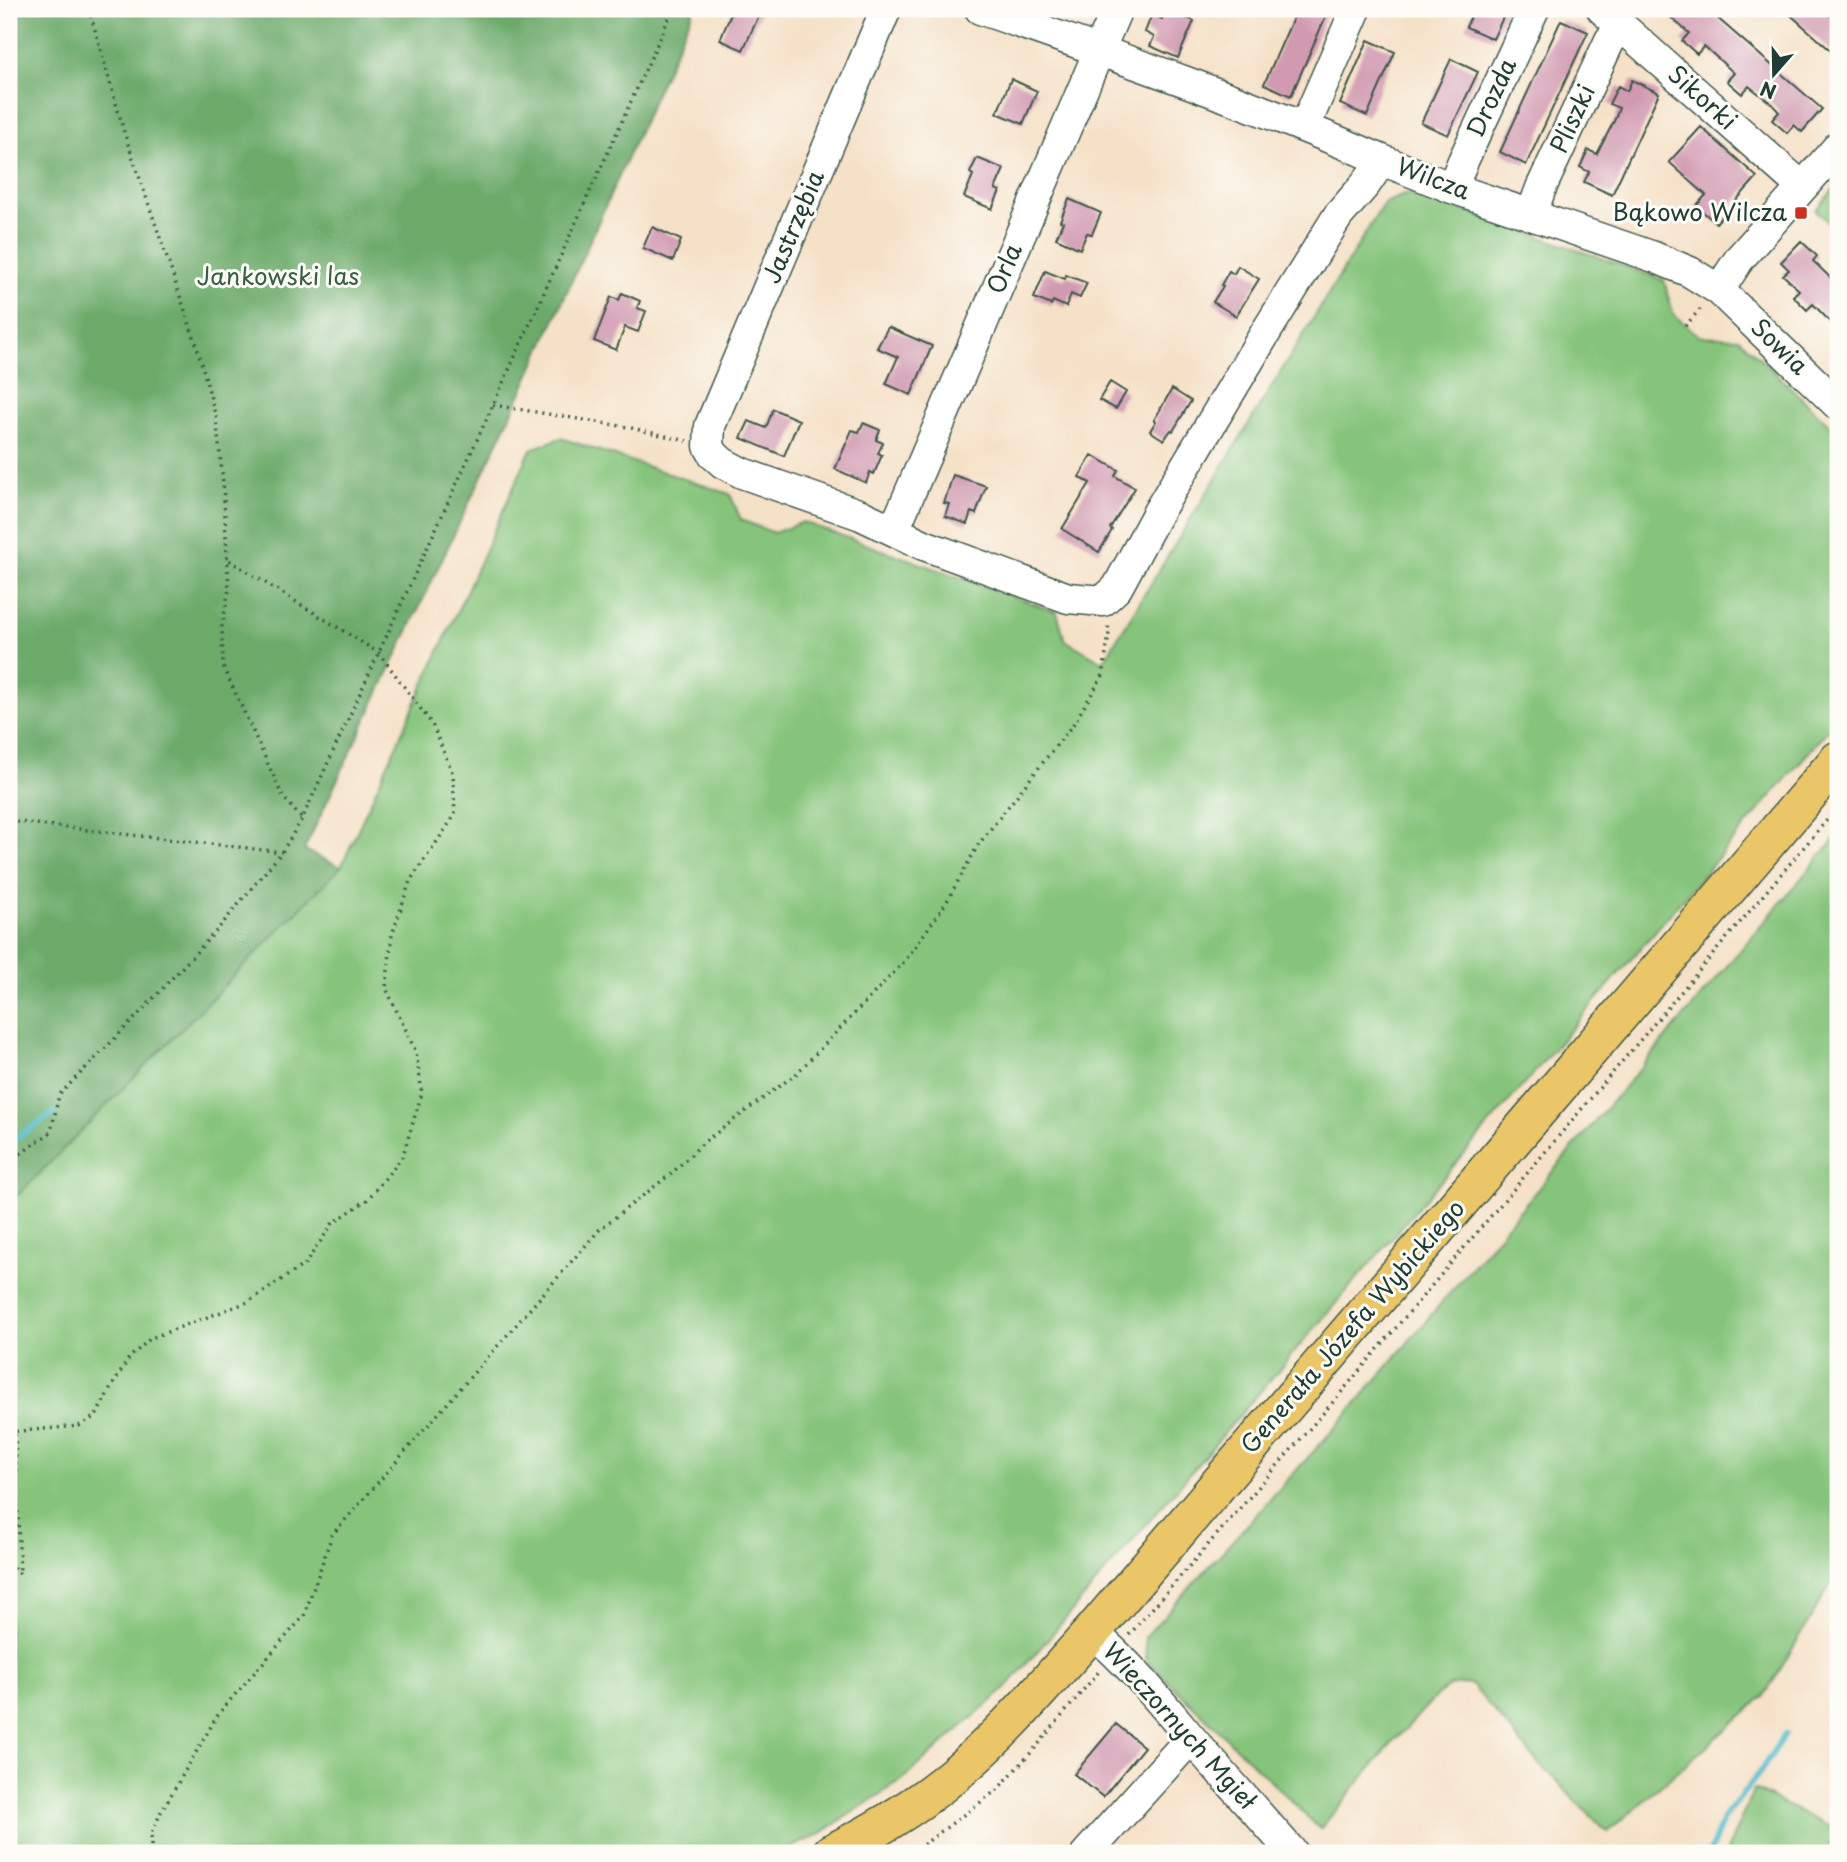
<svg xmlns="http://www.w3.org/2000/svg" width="1847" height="1862" viewBox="0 0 1847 1862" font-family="'Playpen Sans',sans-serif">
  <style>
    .green { fill: #86c47b; stroke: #528058; stroke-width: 2 }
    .forest { fill: #6caa6b; stroke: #467450; stroke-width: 2 }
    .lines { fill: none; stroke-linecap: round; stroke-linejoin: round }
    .stream { stroke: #4fbbc9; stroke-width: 6 }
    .building { fill: #d19ab1 }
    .minor-casing { stroke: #3f564a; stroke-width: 33 }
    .major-casing { stroke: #3f564a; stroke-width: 40 }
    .path { stroke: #3f564a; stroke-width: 3.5; stroke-dasharray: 2 5; stroke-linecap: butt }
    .minor { stroke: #fff; stroke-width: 30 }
    .major { stroke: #eac669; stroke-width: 37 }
    .poi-dot { fill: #c8321e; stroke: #fdfcf7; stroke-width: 2.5 }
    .labels { text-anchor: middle; stroke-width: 6; stroke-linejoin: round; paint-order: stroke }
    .street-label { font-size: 24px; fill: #1f3d34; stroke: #fdfcf7 }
    .poi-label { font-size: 24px; fill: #1f3d34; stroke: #fdfcf7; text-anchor: end }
    .park-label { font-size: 24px; fill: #395f46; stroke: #fdfcf7 }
  </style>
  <rect width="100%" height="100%" fill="#fdfcf7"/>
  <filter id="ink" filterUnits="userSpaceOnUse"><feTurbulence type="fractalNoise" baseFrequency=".0143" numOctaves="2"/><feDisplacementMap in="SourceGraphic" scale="14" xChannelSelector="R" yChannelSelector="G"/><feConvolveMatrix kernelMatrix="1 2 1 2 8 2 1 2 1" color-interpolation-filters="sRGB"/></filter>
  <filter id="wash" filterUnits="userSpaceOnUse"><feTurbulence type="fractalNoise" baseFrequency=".00686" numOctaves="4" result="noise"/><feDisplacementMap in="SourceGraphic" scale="28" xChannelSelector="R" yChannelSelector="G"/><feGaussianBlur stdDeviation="1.57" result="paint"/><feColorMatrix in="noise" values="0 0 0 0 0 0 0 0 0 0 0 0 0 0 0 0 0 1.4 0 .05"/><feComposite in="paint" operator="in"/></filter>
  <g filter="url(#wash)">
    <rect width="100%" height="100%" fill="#f5e1c7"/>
    <path class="green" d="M1838,184V232L1816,210Z
      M1412,192L1664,280L1673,314L1699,336L1739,338L1838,433V718L1005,1689L902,1780L818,1835L779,1853H9V1199L20,1193L341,867L531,449L561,438L730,494L741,520L774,533L803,522L1057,612L1065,640L1103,662L1384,203Z
      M1838,835V1572L1765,1695L1608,1832L1576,1802L1552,1775L1544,1770L1472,1685C1467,1685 1460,1683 1455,1685C1436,1689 1412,1726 1395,1739L1320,1829L1146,1660L1145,1637L1343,1419Z
      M1754,1789L1838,1831L1827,1853H1726Z"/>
    <path class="forest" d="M9,9H694L525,385L304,850L341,867L20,1193L9,1199Z"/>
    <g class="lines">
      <path class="stream" d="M9,1143L55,1112
        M1710,1853L1723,1819L1760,1772L1785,1734"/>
    </g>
    <g id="blocks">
      <path class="building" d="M733,9H762L743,50L720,40Z
        M1166,9L1194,21L1178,58L1150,46L1154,37L1145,32L1152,14L1162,19Z
        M1297,9H1329L1291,96L1264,84Z
        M1474,9H1507L1493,39L1466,27Z
        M1661,9H1707L1822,109L1802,132L1794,125L1787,133L1772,120L1779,112L1772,104L1749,86L1742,94L1727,81L1734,73L1704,46L1697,54L1682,41L1689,33Z
        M1784,9H1823L1838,22V57Z
        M1561,20L1588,32L1526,165L1500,152Z
        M1368,40L1395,52L1367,116L1340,104Z
        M1451,59L1478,72L1448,135L1421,123Z
        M1011,79L1037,91L1023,124L997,113Z
        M1632,80L1659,93L1612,195L1584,182L1589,172L1580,167L1588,150L1597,154L1615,119L1619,108L1609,104L1618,86L1627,91Z
        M1701,127L1757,177L1716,223L1696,206L1706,195L1669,162Z
        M977,158L1004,169L995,189L1000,191L992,209L964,197L973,175L970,173Z
        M1069,199L1101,213L1092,234L1087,233L1080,249L1056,238L1063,222L1060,221Z
        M652,227L681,240L673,261L643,248Z
        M1801,241L1817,256L1813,261L1838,285V330L1813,304L1807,310L1793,296L1799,290L1783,275L1789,270L1781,262Z
        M1238,266L1259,279L1236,316L1213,302L1223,286L1221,285L1229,271L1234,274Z
        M1045,271L1065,279L1066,275L1087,283L1080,298L1071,294L1066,307L1053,301L1051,305L1034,298Z
        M622,293L640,301L637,308L646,311L638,332L625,327L616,350L594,341L611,297L619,300Z
        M888,327L932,346L911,395L886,384L898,357L877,348Z
        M1110,382L1126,392L1116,409L1099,400Z
        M1172,389L1191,401L1173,431L1171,430L1164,440L1150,431L1156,421L1154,420Z
        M773,409L799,420L784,456L741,438L749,421L766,428Z
        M863,423L880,430L876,440L883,443L878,453L882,455L874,474L870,472L866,483L835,469L852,430L859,432Z
        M1092,455L1118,470L1115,476L1135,488L1110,528L1112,530L1099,552L1062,529L1090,483L1079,477Z
        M953,475L986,486L976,514L971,512L967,524L945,516L949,504L944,503Z
        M1116,1724L1144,1747L1103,1797L1074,1774Z"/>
    </g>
  </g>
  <g filter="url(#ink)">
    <use href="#blocks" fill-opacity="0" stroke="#3f564a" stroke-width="2"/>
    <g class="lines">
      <g class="minor-casing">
        <path id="minor" d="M886,9L710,426L709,446L714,455L723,463L742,473L861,515L924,545L1068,598L1103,601L1117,588L1158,512L1269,327L1338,216L1365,185L1382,160L1452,188L1654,257L1690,272L1719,290L1838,405
          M980,9C1116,56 1251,103 1382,160
          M1602,9L1802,187
          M1305,126L1356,9
          M1452,188L1463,161L1534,9
          M1531,215L1541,188L1610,40L1621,26
          M1719,290L1740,258L1838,147
          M894,530L1117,9
          M1092,1632C1129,1663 1159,1700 1190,1737C1224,1776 1259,1815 1293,1853
          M1087,1853L1191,1738"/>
      </g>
      <g class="major-casing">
        <path id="major" d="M831,1853C880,1829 929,1798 970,1761C1014,1722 1052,1676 1092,1632L1838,760"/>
      </g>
      <path class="path" d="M89,9L125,135L196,343L216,417L223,483L229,589L222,627L223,666L283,797L302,819
        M1685,326L1703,306
        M493,405L627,427L687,441
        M9,821L282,852
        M9,1162L51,1132L59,1095L135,1018L217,930L282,852L302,819L493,405L673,9
        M9,1422L15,1432L20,1574L9,1563
        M9,1432L79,1426L96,1416L109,1391L129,1358L151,1338L248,1302L305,1264L333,1223L367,1200L402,1158L422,1093L416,1052L386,988L392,935L410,881L455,815L453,774L432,724L379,653L227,559
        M1129,1635L1333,1402L1838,807
        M1834,1793L1838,1813
        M151,1853V1834L161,1812L219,1713L304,1616L332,1535L600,1229L672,1173L704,1142L796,1074L905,961L946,903L978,845L1074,723L1103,675L1109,633L1108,624
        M912,1853L997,1790L1036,1747L1100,1670"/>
      <use href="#minor" class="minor"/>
      <use href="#major" class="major"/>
    </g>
  </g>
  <rect class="poi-dot" x="1794" y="206" width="14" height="14" rx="3.5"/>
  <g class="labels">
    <g class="street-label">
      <text transform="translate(1492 98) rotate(-65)" y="8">Drozda</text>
      <text transform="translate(1702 98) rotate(42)" y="8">Sikorki</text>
      <text transform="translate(1573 119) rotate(-65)" y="8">Pliszki</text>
      <text transform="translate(1433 179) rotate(21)" y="8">Wilcza</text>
      <text transform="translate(794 227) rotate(-67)" y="8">Jastrzębia</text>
      <text transform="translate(1005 269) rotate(-67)" y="8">Orla</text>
      <text transform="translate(1779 347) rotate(44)" y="8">Sowia</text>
      <text transform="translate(1353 1327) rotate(-49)" y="8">Generała Józefa Wybickiego</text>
      <text transform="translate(1179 1726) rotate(48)" y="8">Wieczornych Mgieł</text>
    </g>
    <g class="poi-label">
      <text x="1787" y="221">Bąkowo Wilcza</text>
    </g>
    <g class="park-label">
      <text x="278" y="285">Jankowski las</text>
    </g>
  </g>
  <rect width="1847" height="1862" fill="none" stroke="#fdfcf7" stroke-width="35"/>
  <g transform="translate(1774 74) rotate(200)" stroke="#fdfcf7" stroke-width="5" paint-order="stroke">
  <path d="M0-5L12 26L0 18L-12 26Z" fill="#1f3d34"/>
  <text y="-10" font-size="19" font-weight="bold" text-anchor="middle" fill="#1f3d34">N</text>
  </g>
</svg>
